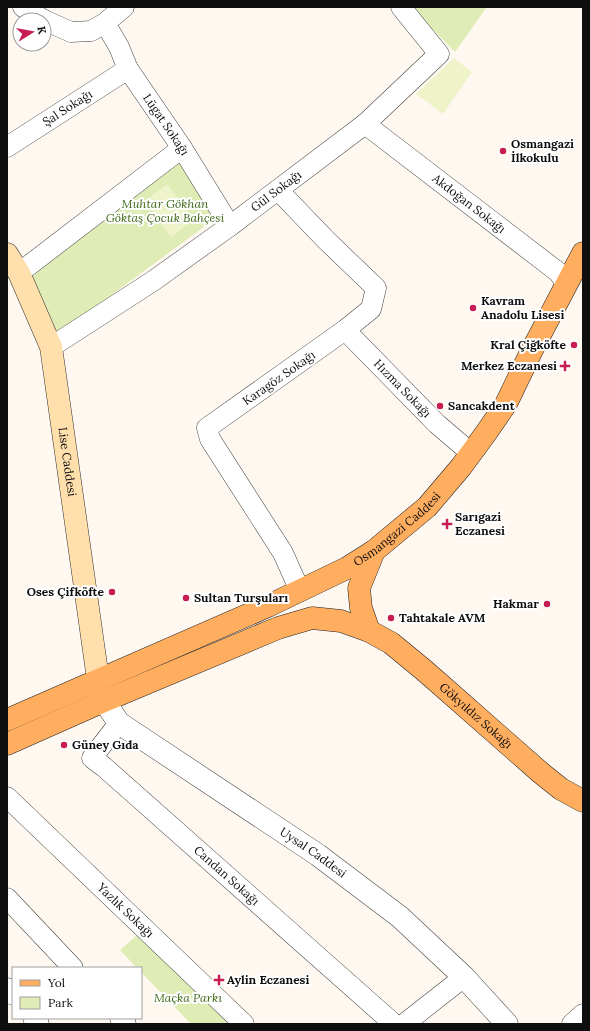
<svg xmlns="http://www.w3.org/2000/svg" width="590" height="1031" viewBox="0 0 590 1031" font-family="Lora,serif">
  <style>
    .green { fill: #e0ecb6 }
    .pitch { fill: #eff3c9 }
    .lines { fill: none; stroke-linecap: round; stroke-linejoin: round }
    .minor-casing { stroke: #414141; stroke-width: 21 }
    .tertiary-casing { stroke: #414141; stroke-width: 23 }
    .secondary-casing { stroke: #303030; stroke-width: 23 }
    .primary-casing { stroke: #1f1f1f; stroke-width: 23 }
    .minor { stroke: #fff; stroke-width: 20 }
    .tertiary { stroke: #fff; stroke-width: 22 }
    .secondary { stroke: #ffdfab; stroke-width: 22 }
    .primary { stroke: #ffae60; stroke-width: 22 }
    .poi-dot { fill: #c71d52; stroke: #fff; stroke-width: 1.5 }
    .labels { text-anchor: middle; stroke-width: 4; stroke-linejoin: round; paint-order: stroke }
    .street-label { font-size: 12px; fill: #0e0e0e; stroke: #fff }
    .poi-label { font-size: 12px; font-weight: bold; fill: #0e0e0e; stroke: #fff; text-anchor: start }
    .park-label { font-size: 12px; font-style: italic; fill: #406a1a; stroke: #fff }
  </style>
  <rect width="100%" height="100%" fill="#fff8f0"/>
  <path class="green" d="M411,7H487L455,52Z
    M178,155L216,218L53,338L26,277Z
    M143,930L235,1024H191L141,972V968H137L120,950Z"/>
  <path class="pitch" d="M454,58L472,72L443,114L416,94Z
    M167,184L194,220L171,237L145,201Z"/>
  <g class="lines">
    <g class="minor-casing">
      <g id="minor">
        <path d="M23,7L44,20"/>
        <path d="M44,20L71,32L91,31L105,23L124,7"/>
        <path id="s1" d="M105,23L119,47L128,69L182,148L230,226"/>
        <path id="s2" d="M365,124L558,272L564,280V288"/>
        <path id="s3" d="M7,147L128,69"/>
        <path d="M278,190L326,240L376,288L371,309L345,330L207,428L210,439L283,553L300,591"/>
        <path d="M19,273L182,148"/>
        <path id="s4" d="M345,330L437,424L471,453"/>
        <path id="s5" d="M51,347L153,281L230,226L365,124L439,54L401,7"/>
        <path id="s6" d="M119,723L92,758L104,767L394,1024"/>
        <path id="s7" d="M7,797L244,1024"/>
        <path d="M7,898L73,968"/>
        <path d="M7,988L13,995"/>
        <path d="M33,1018L39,1024"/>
        <path d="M120,1018L126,1024"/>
        <path d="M404,1024L464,977"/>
        <path d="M572,1024L583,1014"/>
      </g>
    </g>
    <g class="tertiary-casing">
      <g id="tertiary">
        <path id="s8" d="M104,701L119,723L318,855L400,917L464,977L507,1024"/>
      </g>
    </g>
    <g class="secondary-casing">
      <g id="secondary">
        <path id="s9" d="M7,254L19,273L51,347L98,679"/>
      </g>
    </g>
    <g class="primary-casing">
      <g id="primary">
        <path d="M369,631L361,608L359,588L374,551"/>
        <path id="s10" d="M7,720L268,606L347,568L374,551L427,507L461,467L486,433L506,404L532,350L583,253"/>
        <path id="s11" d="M7,744L104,701L278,628L312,618L341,621L369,631L391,643L425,671L541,773L561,789L583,801"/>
      </g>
    </g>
    <use href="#minor" class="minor"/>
    <use href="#tertiary" class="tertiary"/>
    <use href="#secondary" class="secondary"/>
    <use href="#primary" class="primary"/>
  </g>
  <g class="poi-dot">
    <circle cx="503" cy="151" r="4"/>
    <circle cx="473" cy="308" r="4"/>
    <circle cx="574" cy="345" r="4"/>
    <path d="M563 360h4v4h4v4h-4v4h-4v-4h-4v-4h4z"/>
    <circle cx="440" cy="406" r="4"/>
    <path d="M445 518h4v4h4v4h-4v4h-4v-4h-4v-4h4z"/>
    <circle cx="112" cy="592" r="4"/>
    <circle cx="186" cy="598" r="4"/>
    <circle cx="547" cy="604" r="4"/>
    <circle cx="391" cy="618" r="4"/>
    <circle cx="64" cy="745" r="4"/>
    <path d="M217 974h4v4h4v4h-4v4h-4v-4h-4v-4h4z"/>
  </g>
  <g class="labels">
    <g class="street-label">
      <text dy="4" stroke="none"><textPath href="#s3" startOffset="72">Şal Sokağı</textPath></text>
      <text dy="4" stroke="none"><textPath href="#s1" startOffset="119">Lügat Sokağı</textPath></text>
      <text dy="4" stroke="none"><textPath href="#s5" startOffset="274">Gül Sokağı</textPath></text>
      <text dy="4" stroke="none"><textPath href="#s2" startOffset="131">Akdoğan Sokağı</textPath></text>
      <text transform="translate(279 378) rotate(-35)" y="4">Karagöz Sokağı</text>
      <text dy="4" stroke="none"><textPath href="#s4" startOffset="82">Hızma Sokağı</textPath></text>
      <text dy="4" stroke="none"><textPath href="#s9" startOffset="219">Lise Caddesi</textPath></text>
      <text dy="4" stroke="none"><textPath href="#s10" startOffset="436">Osmangazi Caddesi</textPath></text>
      <text dy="4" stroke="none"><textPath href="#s11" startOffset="526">Gökyıldız Sokağı</textPath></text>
      <text dy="4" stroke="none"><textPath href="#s8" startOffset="260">Uysal Caddesi</textPath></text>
      <text dy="4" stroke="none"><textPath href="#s6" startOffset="223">Candan Sokağı</textPath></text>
      <text dy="4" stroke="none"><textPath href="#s7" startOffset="164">Yazlık Sokağı</textPath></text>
    </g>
    <g class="poi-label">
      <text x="511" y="148">Osmangazi<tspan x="511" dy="14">İlkokulu</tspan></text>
      <text x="481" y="305">Kavram<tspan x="481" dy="14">Anadolu Lisesi</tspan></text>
      <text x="566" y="349" text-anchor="end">Kral Çiğköfte</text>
      <text x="557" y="370" text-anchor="end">Merkez Eczanesi</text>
      <text x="448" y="410">Sancakdent</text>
      <text x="455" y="521">Sarıgazi<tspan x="455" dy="14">Eczanesi</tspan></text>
      <text x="104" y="596" text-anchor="end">Oses Çifköfte</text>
      <text x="194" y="602">Sultan Turşuları</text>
      <text x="539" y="608" text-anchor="end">Hakmar</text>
      <text x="399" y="622">Tahtakale AVM</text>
      <text x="72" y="749">Güney Gıda</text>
      <text x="227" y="984">Aylin Eczanesi</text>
    </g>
    <g class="park-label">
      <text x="165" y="208">Muhtar Gökhan<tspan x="165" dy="14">Göktaş Çocuk Bahçesi</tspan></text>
      <text x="188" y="1002">Maçka Parkı</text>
    </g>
  </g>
  <rect width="590" height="1031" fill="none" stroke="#0e0e0e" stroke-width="16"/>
  <rect x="12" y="967" width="130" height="52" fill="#ffffff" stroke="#9f9f9f"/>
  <rect x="20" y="980" width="20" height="6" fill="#ffae60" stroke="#9f9f9f"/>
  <text x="48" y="987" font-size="12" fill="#0e0e0e">Yol</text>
  <rect x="20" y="997" width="20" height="12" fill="#e0ecb6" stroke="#9f9f9f"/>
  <text x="48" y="1007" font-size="12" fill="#0e0e0e">Park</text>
  <g transform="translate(32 32) rotate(79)"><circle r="19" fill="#ffffff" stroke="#9f9f9f"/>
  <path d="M0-3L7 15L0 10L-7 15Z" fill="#c71d52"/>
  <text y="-6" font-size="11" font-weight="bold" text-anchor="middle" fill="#0e0e0e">K</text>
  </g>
</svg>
